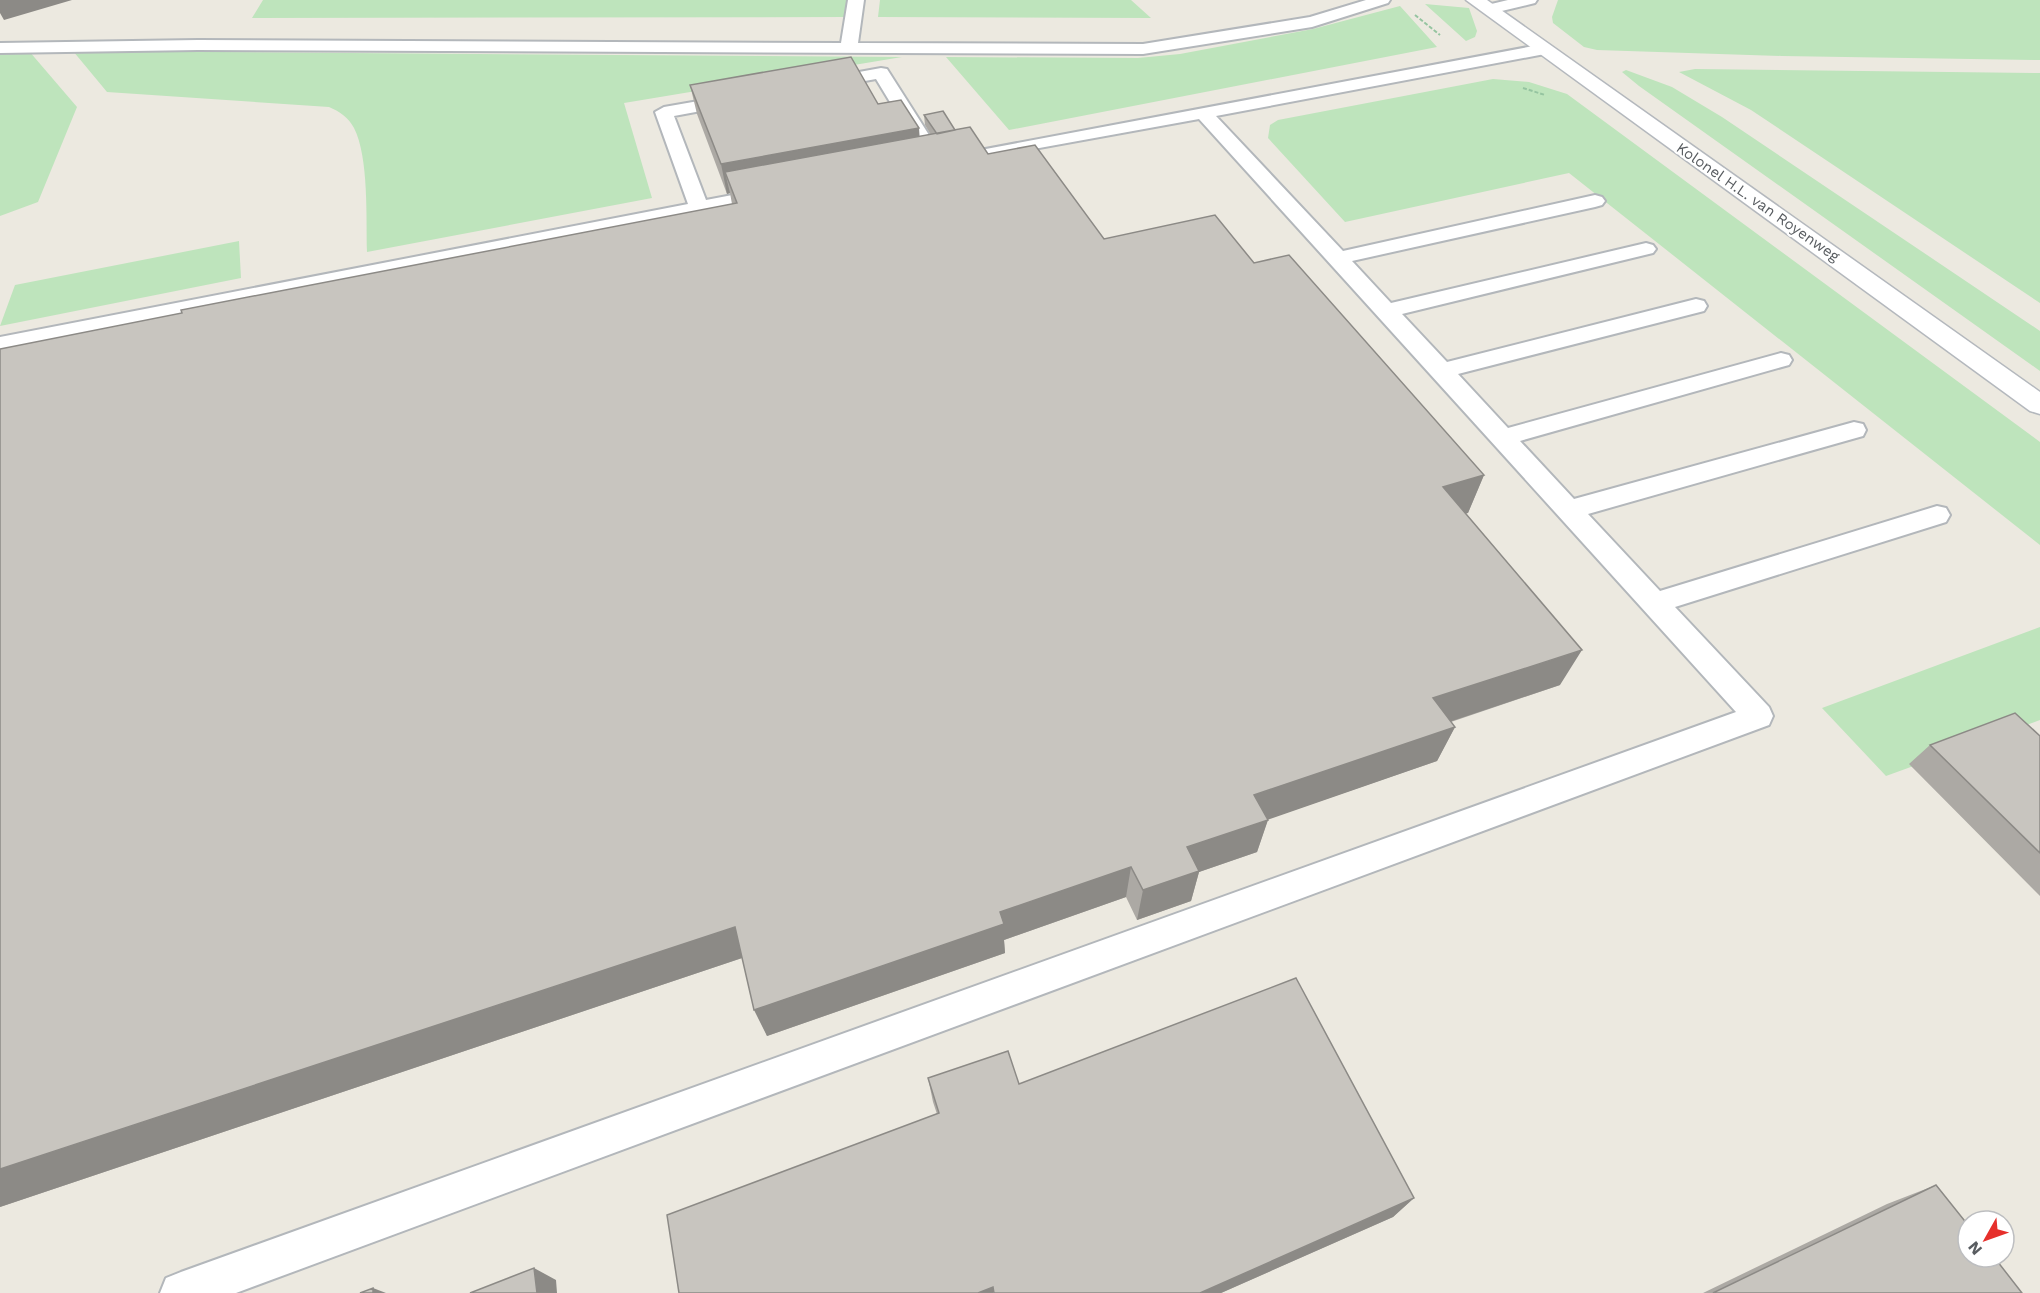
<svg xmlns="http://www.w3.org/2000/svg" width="2040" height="1293" viewBox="0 0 2040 1293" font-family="'Work Sans',sans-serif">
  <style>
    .green { fill: #bee4bc }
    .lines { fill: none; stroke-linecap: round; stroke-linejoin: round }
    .lane-casing { stroke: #b3b7bb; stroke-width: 4 }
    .secondary-casing { stroke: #b4b8bd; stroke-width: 3 }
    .path { stroke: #95c4a0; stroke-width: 2; stroke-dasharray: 4 2; stroke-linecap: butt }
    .lane { fill: #fff; fill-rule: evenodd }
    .secondary { fill: #fff; fill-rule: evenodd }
    .wall { fill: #aca9a4 }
    .shaded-wall { fill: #8c8a86 }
    .building { fill: #c8c5bf; stroke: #8c8a86; stroke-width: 1.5 }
    .labels { text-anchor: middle; stroke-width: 4.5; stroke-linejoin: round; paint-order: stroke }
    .far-street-label { font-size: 15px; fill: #595d61; stroke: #fff }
  </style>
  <rect width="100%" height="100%" fill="#ece9e0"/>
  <path class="green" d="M263,0H847L845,17L252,18Z
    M880,0H1131L1151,18L878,17Z
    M1558,0H2040V60L1782,56L1597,50L1584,47L1553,23L1552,17Z
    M1425,4L1469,8L1477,31L1475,37L1466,41Z
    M1400,6L1437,47L1009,130L946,57L1138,58L1180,54L1313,29Z
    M0,51H29L77,107L38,202L0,216Z
    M73,51L902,57L624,103L652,198L367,252C366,219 369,157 354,128C349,118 339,111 329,107L107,92Z
    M1695,69L2040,73V303L1751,110L1679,72Z
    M1626,70L1672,87L1722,117L2040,331V371L1639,86L1622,72Z
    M1493,79L1529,82L1567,94L2040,442V545L1569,173L1345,222L1268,138L1270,125L1278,120Z
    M239,241L241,278L0,326L15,285Z
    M2040,627V720L1886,776L1822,708Z"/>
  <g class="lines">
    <g class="lane-casing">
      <path id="lane" d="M848,0H864L858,43L1143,44L1310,17L1366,0H1390L1388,3L1312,27L1143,54L198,50L0,53V43L198,40L841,43Z
        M1508,0H1537L1535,3L1489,14L1481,9L1483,6Z
        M1544,44L1552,49L1550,53L1216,116L1343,251L1595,195L1602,197L1605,201L1602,205L1595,207L1352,261L1391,303L1646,243L1653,245L1656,249L1653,253L1402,314L1447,362L1696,299L1704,301L1707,306L1704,311L1458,374L1508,428L1781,353L1789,355L1792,360L1789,365L1520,441L1574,499L1854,422L1863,424L1866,430L1863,436L1588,514L1660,591L1937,506L1946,508L1950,515L1946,522L1675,607L1769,707L1773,716L1769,725L236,1293H160L166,1278L181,1272L1736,712L1199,119L945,165L937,169L927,163L876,79L826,88L817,83L826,78L881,68L887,69L943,157Z
        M733,95L742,100L739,104L674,116L706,200L769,188L776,190L779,194L776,198L0,351V337L688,204L655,112L664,107Z"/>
    </g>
    <g class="secondary-casing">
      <path id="secondary" d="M1466,0H1487L2040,392V414L2030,411Z"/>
    </g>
    <path class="path" d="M1415,15L1440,35
      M1523,88L1545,95"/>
    <use href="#lane" class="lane"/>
    <use href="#secondary" class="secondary"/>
  </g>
  <path class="wall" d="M690,85L878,104L920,137L931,135L925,125L924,115L955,130L1104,239L1254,263L1484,475L1468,513H1466L1560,685L1451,722L1455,727L1437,761L1268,819L1257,852L1199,872L1191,901L1137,920L1126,897L1004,940L1005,953L767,1036L742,958L0,1207L182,313L732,204L730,193L727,194L697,114Z
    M2040,736V896L1909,764L1930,745Z
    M928,1078L1019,1084L1414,1198L1393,1217L1221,1293H679L937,1114L933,1102Z
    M1936,1185L2022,1293H1703L1887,1204Z"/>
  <path class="shaded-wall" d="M0,0H72L4,20L0,13Z
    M919,128L921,157L725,172L730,193L727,194L721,164Z
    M1484,475L1468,513L1428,524L1443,487Z
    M1582,650L1560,685L1416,733L1433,698Z
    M1455,727L1437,761L1244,828L1254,795Z
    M1268,820L1257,852L1199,872L1191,901L1137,920L1143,890L1187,847Z
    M1131,867L1126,897L1004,940L1005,953L767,1036L754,1010L1000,912Z
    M735,927L748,956L0,1207V1169Z
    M1414,1198L1393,1217L1221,1293H1200Z
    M534,1268L556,1280L557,1293H537Z
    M993,1287V1293H978Z
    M373,1288L386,1293H373Z"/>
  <path class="building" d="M851,57L878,104L901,100L919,128L721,164L690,85Z
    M943,111L955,130L937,134L924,115Z
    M970,127L988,154L1035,145L1104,239L1215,215L1254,263L1289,255L1484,475L1443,487L1582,650L1433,698L1455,727L1254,795L1268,820L1187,847L1199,871L1143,890L1131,867L1000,912L1004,924L754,1010L735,927L0,1169V349L182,313L181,310L737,203L725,172Z
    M2015,713L2040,736V853L1930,745Z
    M1296,978L1414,1198L1200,1293H994L993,1287L978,1293H679L667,1215L939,1113L928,1078L1008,1051L1019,1084Z
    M1936,1185L1968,1225V1257H1994L2022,1293H1713Z
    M534,1268L537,1293H470Z
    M373,1288V1293H360Z"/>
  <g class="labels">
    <g class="far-street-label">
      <text transform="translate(1758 202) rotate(35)" y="5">Kolonel H.L. van Royenweg</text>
    </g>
  </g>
  <g transform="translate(1986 1239) rotate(230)"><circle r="28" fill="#ffffff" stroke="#bdbec0" stroke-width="1.5"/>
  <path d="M0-4.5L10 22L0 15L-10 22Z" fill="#e62f2b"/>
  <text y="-9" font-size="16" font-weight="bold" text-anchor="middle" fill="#595d61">N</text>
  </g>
</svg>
